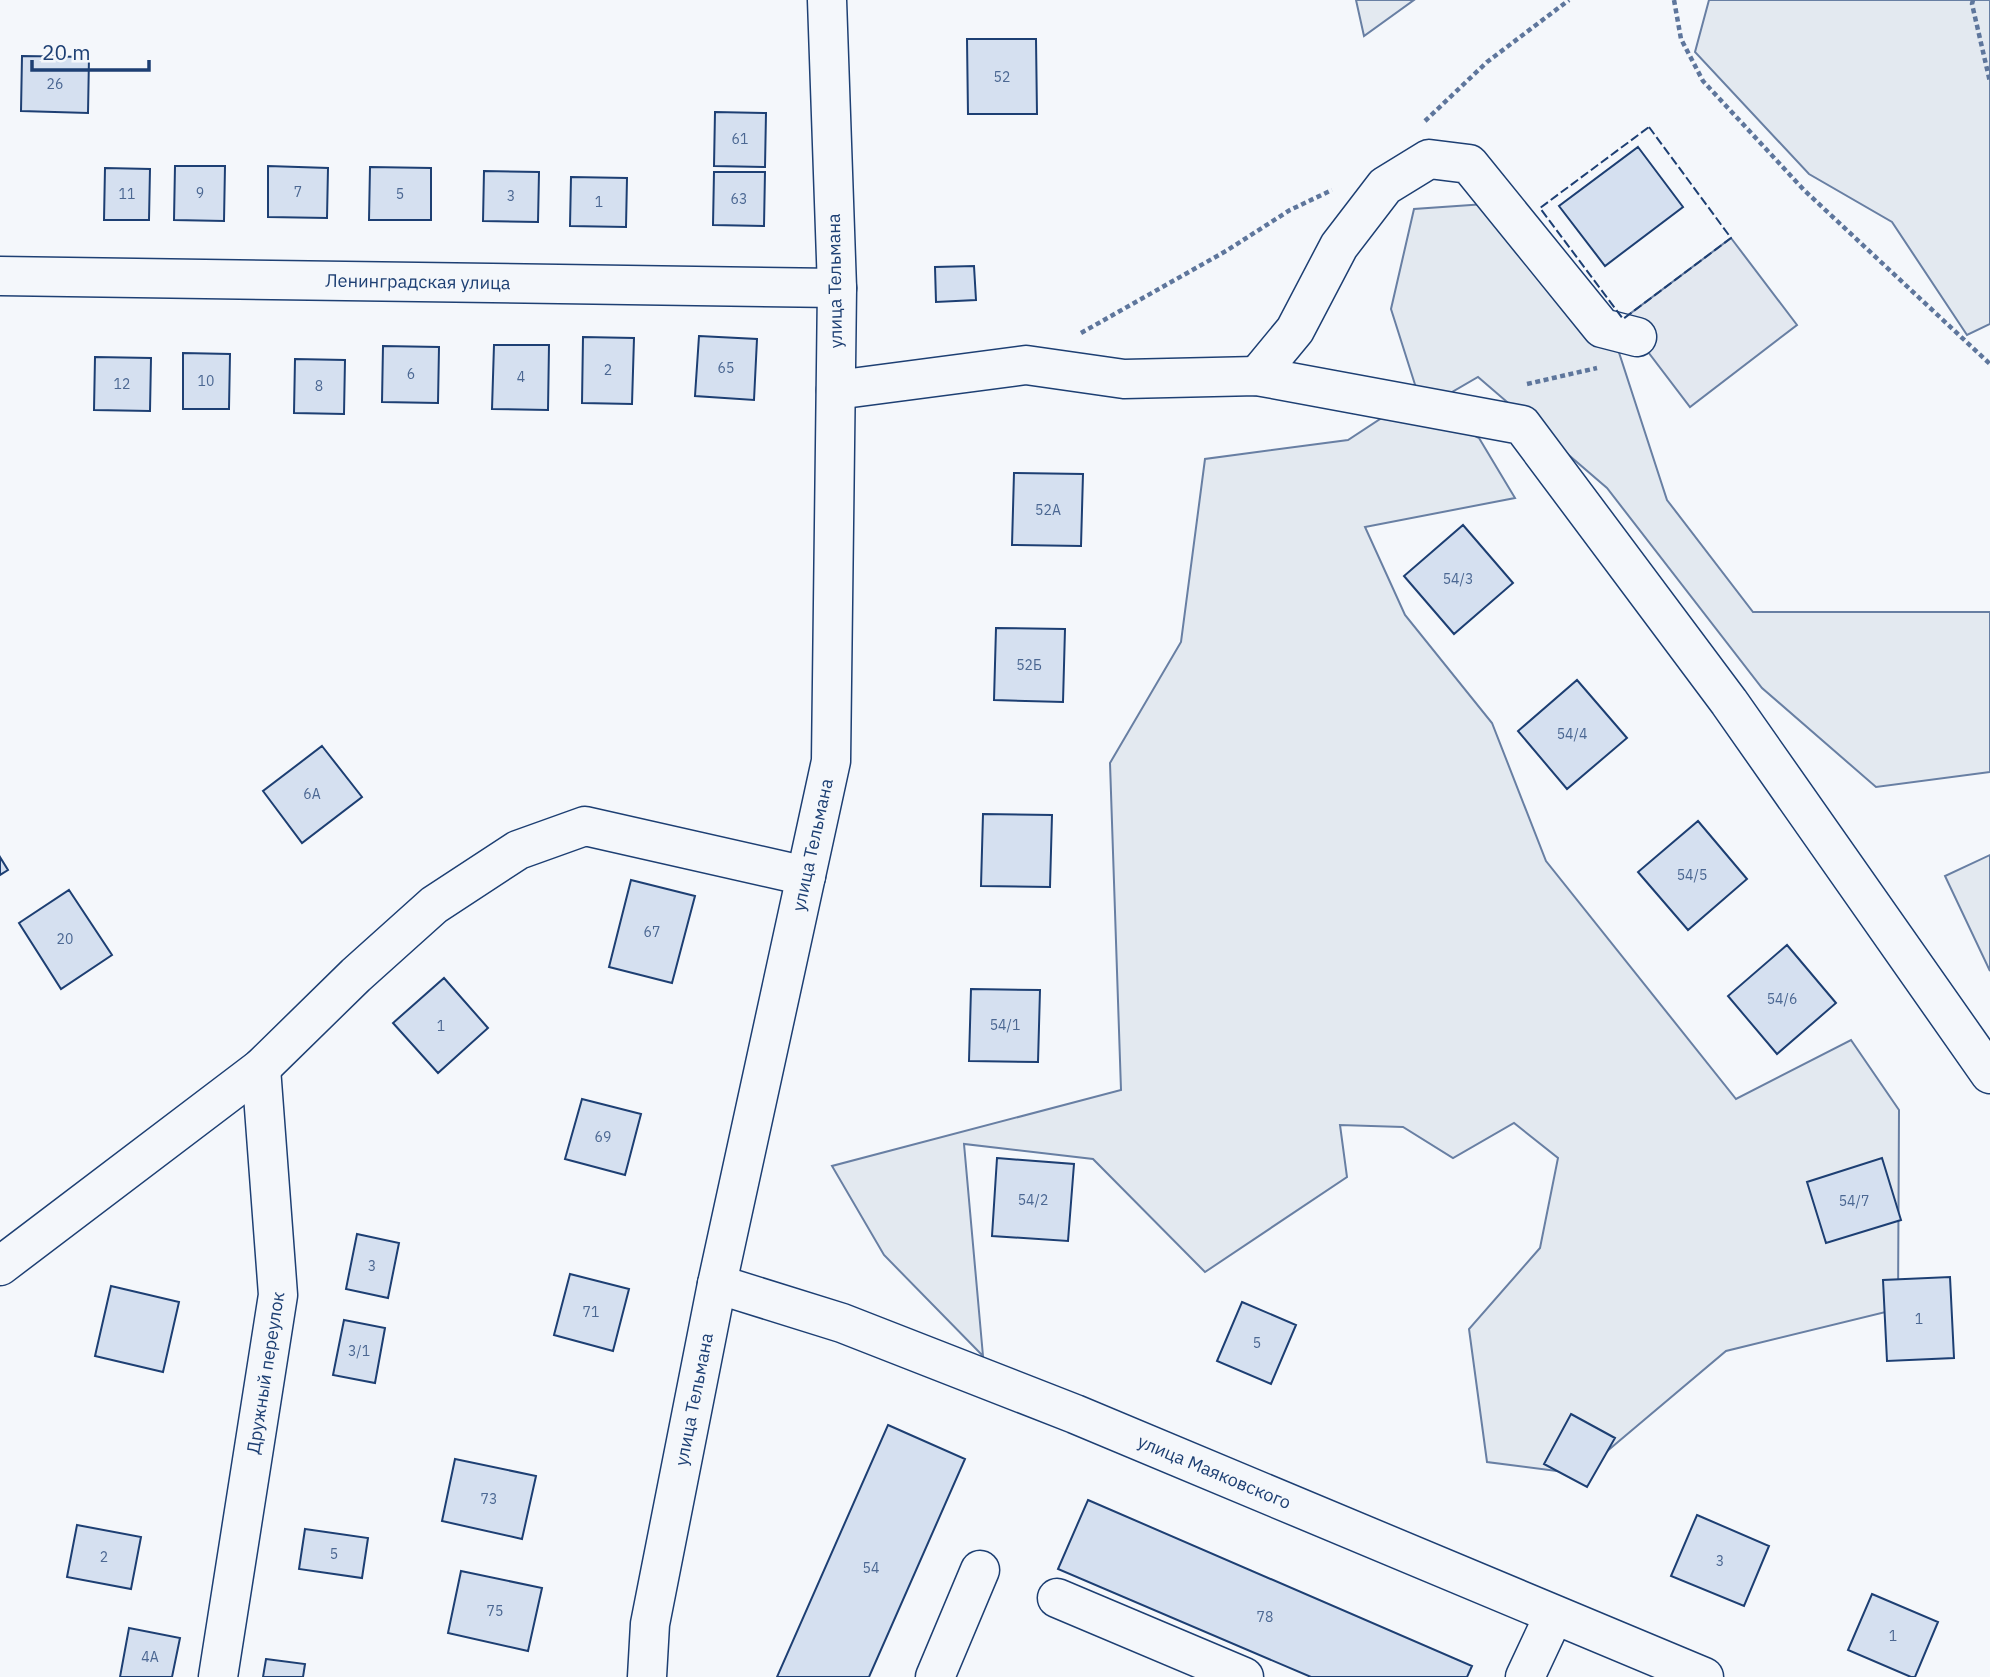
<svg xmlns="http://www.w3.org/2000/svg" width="1990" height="1677" viewBox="0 0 1990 1677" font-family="'IBM Plex Sans',sans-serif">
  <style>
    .green { fill: #e3e9f0; stroke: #687fa3; stroke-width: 2 }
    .parking { fill: #e3e8f0; stroke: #687fa3; stroke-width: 2 }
    .building { fill: #d5e0f0; stroke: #1d3f73; stroke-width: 2 }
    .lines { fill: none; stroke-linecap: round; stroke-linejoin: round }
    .minor-casing { stroke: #1d3f73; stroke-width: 41 }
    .path { stroke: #5e769c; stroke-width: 4.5; stroke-dasharray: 5 3.5; stroke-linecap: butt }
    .minor { stroke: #f4f7fb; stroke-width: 38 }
    .fence { stroke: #1d3f73; stroke-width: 2; stroke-dasharray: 9 3.5; stroke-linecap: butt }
    .labels { text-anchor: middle; stroke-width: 5; stroke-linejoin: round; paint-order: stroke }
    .number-label { font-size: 14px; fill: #4b6792 }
    .street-label { font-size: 18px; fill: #1d3f73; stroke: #f4f7fb }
  </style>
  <rect width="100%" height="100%" fill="#f4f7fb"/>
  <path class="green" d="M1356,0H1414L1364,36Z
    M1709,0H1990V324L1967,335L1892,222L1809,174L1695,52Z
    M1514,202L1611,328L1667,500L1753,612H1990V772L1876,787L1762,688L1607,488L1478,377L1423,409L1479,438L1515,498L1365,527L1405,615L1492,723L1546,861L1736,1099L1851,1040L1899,1110L1898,1309L1726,1351L1580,1474L1487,1462L1469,1329L1540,1248L1558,1158L1514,1123L1453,1158L1403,1127L1340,1125L1347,1177L1205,1272L1093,1159L964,1144L983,1356L884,1255L832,1166L1121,1090L1110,763L1181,642L1205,459L1348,440L1418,394L1391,309L1414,209Z
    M1990,855V971L1945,876Z"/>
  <path class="parking" d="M1731,238L1797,325L1690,407L1623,319Z"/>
  <path class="building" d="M967,39H1036L1037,114H968Z
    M22,56L89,57L88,113L21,111Z
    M715,112L766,113L765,167L714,166Z
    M1638,147L1683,207L1605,266L1559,206Z
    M175,166H225L224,221L174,220Z
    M268,166L328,168L327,218L268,217Z
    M370,167L431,168V220H369Z
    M105,168L150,169L149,220H104Z
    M484,171L539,172L538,222L483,221Z
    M714,172H765L764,226L713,225Z
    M571,177L627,178L626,227L570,226Z
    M974,266L976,300L936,302L935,267Z
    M699,336L757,339L754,400L695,396Z
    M583,337L634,338L632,404L582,403Z
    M494,345H549L548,410L492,409Z
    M383,346L439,347L438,403L382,402Z
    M183,353L230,354L229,409H183Z
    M95,357L151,358L150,411L94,410Z
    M295,359L345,360L344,414L294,413Z
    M1014,473L1083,474L1081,546L1012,545Z
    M1463,525L1513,583L1454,634L1404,576Z
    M996,628L1065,629L1063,702L994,700Z
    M1577,680L1627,738L1567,789L1518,731Z
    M322,746L362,797L302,843L263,791Z
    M983,814L1052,815L1050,887L981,886Z
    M1698,821L1747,879L1688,930L1638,872Z
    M0,857L8,870L0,875Z
    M631,880L695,896L672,983L609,967Z
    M69,890L112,955L61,989L19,923Z
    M1787,945L1836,1003L1777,1054L1728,996Z
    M444,978L488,1028L438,1073L393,1023Z
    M971,989L1040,990L1038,1062L969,1061Z
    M582,1099L641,1114L625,1175L565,1159Z
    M997,1158L1074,1164L1068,1241L992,1236Z
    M1882,1158L1901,1220L1826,1243L1807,1182Z
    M357,1234L399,1243L388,1298L346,1289Z
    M570,1274L629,1289L613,1351L554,1335Z
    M1950,1277L1954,1358L1887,1361L1883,1280Z
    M111,1286L179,1302L163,1372L95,1356Z
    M1242,1302L1296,1325L1271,1384L1217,1361Z
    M344,1320L385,1328L375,1383L333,1375Z
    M1571,1414L1615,1438L1587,1487L1544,1464Z
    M888,1425L965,1459L869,1677H777Z
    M455,1459L536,1476L522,1539L442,1521Z
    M1088,1500L1472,1666L1467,1677H1311L1058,1569Z
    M1697,1515L1769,1546L1744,1606L1671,1576Z
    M77,1525L141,1537L131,1589L67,1577Z
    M305,1529L368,1538L362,1578L299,1569Z
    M461,1571L542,1588L528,1651L448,1633Z
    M1872,1594L1938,1622L1915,1677H1911L1848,1650Z
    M129,1628L180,1638L172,1677H120Z
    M266,1659L305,1664L303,1677H263Z"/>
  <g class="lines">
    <g class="minor-casing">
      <g id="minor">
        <path id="s1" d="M0,276L837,288"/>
        <path d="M1257,376L1295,330L1339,246L1385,186L1429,159L1469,164L1602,328L1637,337"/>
        <path d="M836,390L1026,365L1124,379L1257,376L1522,425L1729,702L1990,1074"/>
        <path d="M0,1266L261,1068L356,975L434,905L518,850L585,826L806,876"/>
        <path id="s2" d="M717,1284L842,1323L1075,1414L1704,1677"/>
        <path d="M1057,1598L1244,1677"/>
        <path id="s3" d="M218,1677L278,1295L261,1068"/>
        <path id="s4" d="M647,1677L650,1624L717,1284L831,761L837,288L827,0"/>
        <path d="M935,1677L980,1570"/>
        <path d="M1525,1677L1554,1615"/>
      </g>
    </g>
    <path class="path" d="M1674,0L1681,39L1703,81L1804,190L1990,364
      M1973,0L1972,4L1990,82
      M1425,121L1487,62L1569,0
      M1081,333L1226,251L1290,210L1332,190
      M1527,384L1597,368"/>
    <use href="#minor" class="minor"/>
    <path class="fence" d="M1649,127L1731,238L1623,319L1540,208Z"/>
  </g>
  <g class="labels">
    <g class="number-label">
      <text x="1002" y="82">52</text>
      <text x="55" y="89">26</text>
      <text x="740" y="144">61</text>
      <text x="298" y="197">7</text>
      <text x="200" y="198">9</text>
      <text x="127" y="199">11</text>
      <text x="400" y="199">5</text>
      <text x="511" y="201">3</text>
      <text x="739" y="204">63</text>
      <text x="599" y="207">1</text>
      <text x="726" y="373">65</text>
      <text x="608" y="375">2</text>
      <text x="411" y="379">6</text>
      <text x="521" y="382">4</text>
      <text x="206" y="386">10</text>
      <text x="122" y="389">12</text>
      <text x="319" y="391">8</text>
      <text x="1048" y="515">52А</text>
      <text x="1458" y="584">54/3</text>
      <text x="1029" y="670">52Б</text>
      <text x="1572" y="739">54/4</text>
      <text x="312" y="799">6А</text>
      <text x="1692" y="880">54/5</text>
      <text x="652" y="937">67</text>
      <text x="65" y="944">20</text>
      <text x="1782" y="1004">54/6</text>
      <text x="1005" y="1030">54/1</text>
      <text x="441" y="1031">1</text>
      <text x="603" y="1142">69</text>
      <text x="1033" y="1205">54/2</text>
      <text x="1854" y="1206">54/7</text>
      <text x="372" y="1271">3</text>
      <text x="591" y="1317">71</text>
      <text x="1919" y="1324">1</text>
      <text x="1257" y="1348">5</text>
      <text x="359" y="1356">3/1</text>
      <text x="489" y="1504">73</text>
      <text x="334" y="1559">5</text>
      <text x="104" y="1562">2</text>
      <text x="1720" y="1566">3</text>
      <text x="871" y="1573">54</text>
      <text x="495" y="1616">75</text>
      <text x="1265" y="1622">78</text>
      <text x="1893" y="1641">1</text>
      <text x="150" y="1662">4А</text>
    </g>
    <g class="street-label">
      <text transform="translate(835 281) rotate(-91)" y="6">улица Тельмана</text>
      <text dy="6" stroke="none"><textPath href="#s1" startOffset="418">Ленинградская улица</textPath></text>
      <text dy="6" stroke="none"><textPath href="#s4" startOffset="849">улица Тельмана</textPath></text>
      <text dy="6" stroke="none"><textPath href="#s3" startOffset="308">Дружный переулок</textPath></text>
      <text dy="6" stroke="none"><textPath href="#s4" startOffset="282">улица Тельмана</textPath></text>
      <text dy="6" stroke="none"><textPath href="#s2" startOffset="532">улица Маяковского</textPath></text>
    </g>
  </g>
  <path d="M32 60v10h117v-10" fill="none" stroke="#1d3f73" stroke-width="3.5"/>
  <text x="42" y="60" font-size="21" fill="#1d3f73" stroke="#f4f7fb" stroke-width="5" paint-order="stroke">20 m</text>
</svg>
